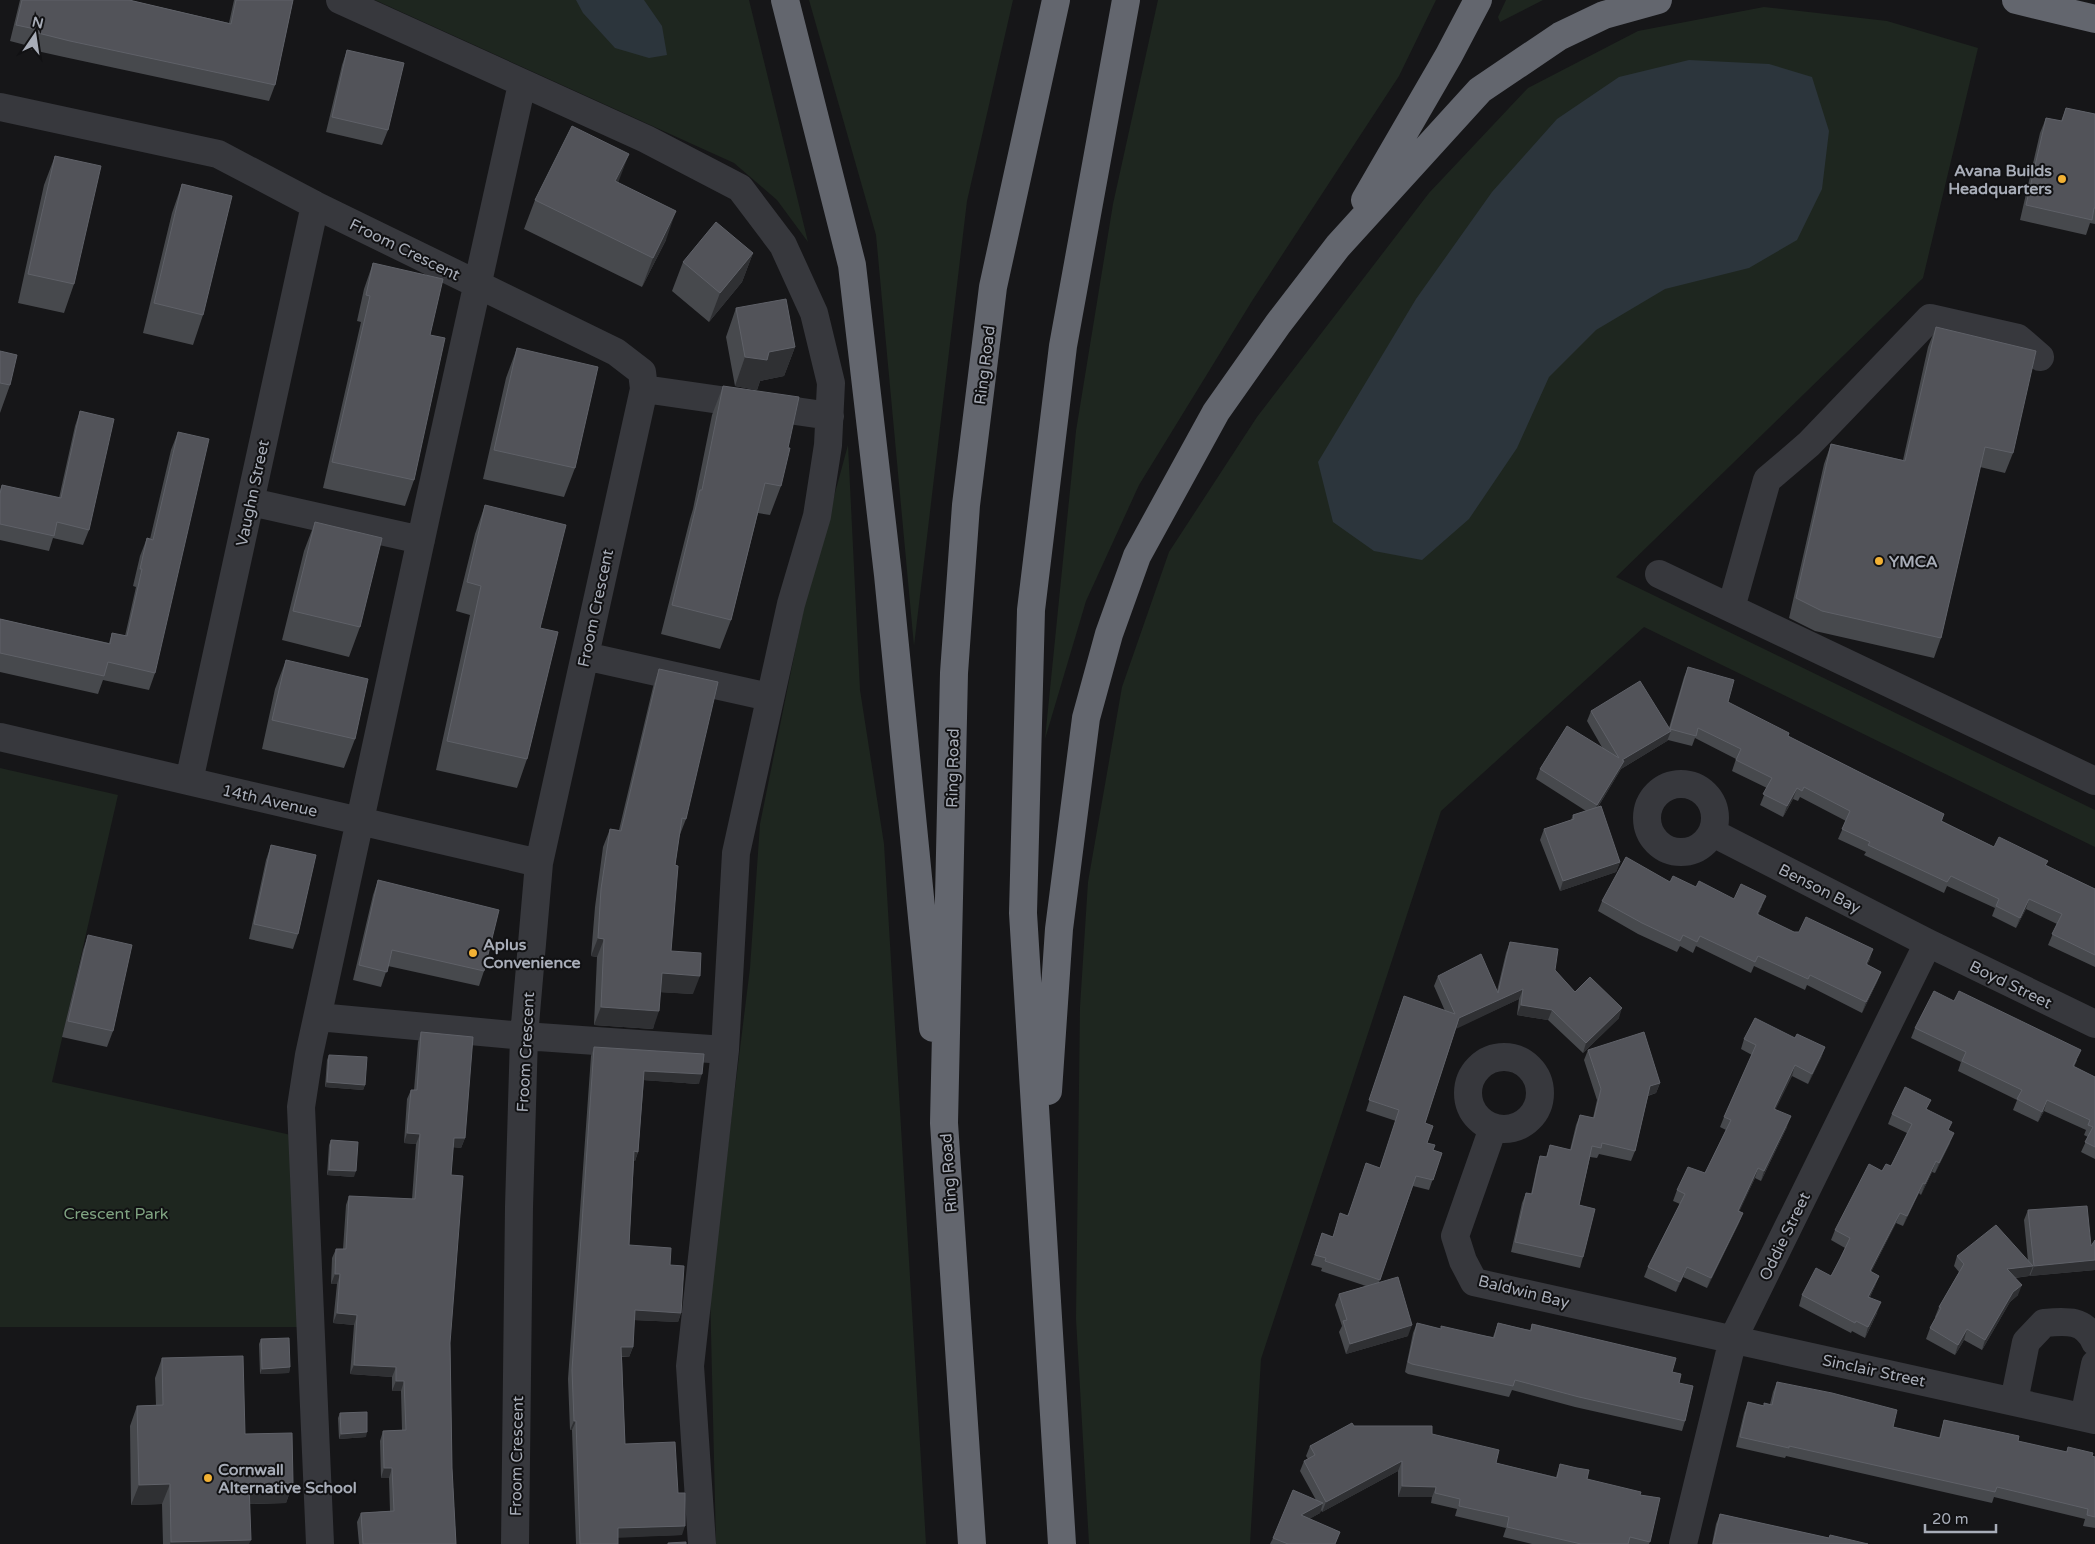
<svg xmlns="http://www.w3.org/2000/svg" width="2095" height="1544" viewBox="0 0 2095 1544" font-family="'Varela Round',sans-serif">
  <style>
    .green { fill: #1e261f }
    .water { fill: #2c353c }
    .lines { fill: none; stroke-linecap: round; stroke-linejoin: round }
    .minor { stroke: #37383d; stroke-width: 28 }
    .highway { stroke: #63666e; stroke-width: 28 }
    .wall { fill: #47494d }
    .shaded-wall { fill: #2f3033 }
    .building { fill: #525359; stroke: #5f6168 }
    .poi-dot { fill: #f2b134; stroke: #111113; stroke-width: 2 }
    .labels { text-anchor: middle; stroke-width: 4; stroke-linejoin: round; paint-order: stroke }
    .poi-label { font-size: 16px; font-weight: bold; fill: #a8adb8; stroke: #111113; text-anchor: start }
    .street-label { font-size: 16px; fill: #a8adb8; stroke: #111113 }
    .park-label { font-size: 16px; fill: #7fa381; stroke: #111113 }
  </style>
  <rect width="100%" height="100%" fill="#161618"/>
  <path class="green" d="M375,0H749L808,242L777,200L734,163Z
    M809,0H1013L967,201L914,646L876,235Z
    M1158,0H1436L1399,76L1252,301L1139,485L1086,601L1045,739L1076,431L1113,204Z
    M1506,0H1543L1500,22L1498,17Z
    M1764,7L1887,21L1978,48L1923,278L1616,577L2095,810V847L1644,627L1441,811L1261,1359L1250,1544H1089L1076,1319L1080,1007L1088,882L1122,687L1169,552L1257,417L1429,193L1528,88L1638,31Z
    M848,445L860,690L884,844L926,1544H716L710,1290L750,968L760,824L804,607Z
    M0,768L118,795L52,1082L291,1135L300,1327H0Z"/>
  <path class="water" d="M576,0H644L662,26L667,55L649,58L615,48L583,13Z
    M1689,60L1769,64L1812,77L1829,131L1822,189L1797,240L1749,268L1665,289L1596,330L1549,377L1517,448L1469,519L1422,560L1374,551L1333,522L1318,462L1416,299L1492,192L1557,119L1619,77Z"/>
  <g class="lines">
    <path class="minor" d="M340,0L646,139L740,188L783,245L814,313L831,383L828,445L817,516L791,604L736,853L725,1050L690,1366L702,1544
      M0,107L218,154L315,205L616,352L642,372L644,389L539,863L524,1036L519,1207L515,1544
      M644,389L830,416
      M251,502L421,540
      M1659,574L2095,781
      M1731,608L1767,480L1809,444L1930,318L2018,338L2040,357
      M585,656L769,697
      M0,737L539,863
      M189,781L315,205
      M1647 818a34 34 0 1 1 68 0a34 34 0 1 1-68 0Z
      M1713,833L1928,943L2095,1024
      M318,1017L524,1036L725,1050
      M1468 1093a36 36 0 1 1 72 0a36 36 0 1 1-72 0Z
      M1493,1128L1455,1236L1463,1261L1474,1282L2095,1420
      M2014,1401L2026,1342L2044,1323C2066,1321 2085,1319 2095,1342
      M2084,1417L2095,1364
      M320,1544L301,1107L309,1055L428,507L522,84
      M1683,1544L1733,1339L1928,943"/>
    <path class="highway" d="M785,0L852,265L888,575L933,1028
      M2016,0L2095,19
      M1365,200L1449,55L1478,0
      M1048,1091L1059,929L1086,718L1109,634L1137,556L1216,412L1278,324L1338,246L1480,90L1560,36L1604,15L1658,0
      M972,1544L944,1123L954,673L966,505L993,287L1056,0
      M1062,1544L1023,913L1031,610L1063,346L1126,0"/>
  </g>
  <path class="wall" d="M20,0H129L229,23L234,0H293L275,85L269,101L64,57L28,49L29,46L10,41Z
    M347,50L388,130L382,145L326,132L342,65Z
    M2066,108L2095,114V224L2090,223L2086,235L2020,220L2040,133L2046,118L2061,121Z
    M55,156L74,284L64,313L18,303L44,185Z
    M618,182L666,240L642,287L524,229L535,200Z
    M182,184L203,315L193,345L143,333L172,213Z
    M753,253L742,282L709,322L672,291L683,262Z
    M373,263L430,335L414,480L405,506L323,488L361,322L357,321L364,289Z
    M736,308L795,347L784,376L760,381L757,390L735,386L726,337Z
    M1936,327L2013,453L2005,473L1980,467L1941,638L1934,658L1815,631L1789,618L1824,464L1831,444L1903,460L1928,347Z
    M517,348L575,468L564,497L483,479L506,378Z
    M0,351L10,385L0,413Z
    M723,386L781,486L770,515L758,513L731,620L720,649L661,634L690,519L693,509L712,415Z
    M80,411L89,530L83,545L53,538L49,551L0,540V490L2,485L59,498L75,426Z
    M178,432L155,673L149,690L103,680L98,694L0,672V619L109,643L112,633L125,636L136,587L133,586L140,556L147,538L150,539L171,450Z
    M485,505L527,759L517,788L436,770L470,615L456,611L475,534Z
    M315,522L360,627L349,657L282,640L304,551Z
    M286,660L355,739L344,768L262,749L275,689Z
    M1688,667L1728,702L1788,736L1871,778L1944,814L1942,821L1994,847L2048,861L2046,865L2095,889V967L2048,945L2057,924L2026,909L2016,928L1992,916L1995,908L1947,886L1944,893L1864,855L1866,852L1838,839L1846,821L1800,797L1798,801L1793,799L1783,817L1760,805L1767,788L1732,771L1736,759L1695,738L1692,746L1668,740L1667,741L1621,769L1598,807L1620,862L1616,872L1560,891L1540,840L1544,829L1571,820L1573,815L1586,811L1536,779L1540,769L1603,749L1587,721L1591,711L1669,728L1684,677Z
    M659,669L686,819L679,837L675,865L671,951L693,994L661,992L653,1029L594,1025L597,957L591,956L595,907L603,847L610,829L619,830L653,687Z
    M271,845L298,934L293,949L249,939L266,860Z
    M378,880L484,971L479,986L388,966L381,987L353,980L373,895Z
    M1670,882L1696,887L1734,899L1762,906L1758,915L1794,932L1870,959L1867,965L1881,972L1877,982L1862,1013L1807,985L1805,990L1754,966L1751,973L1696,946L1693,953L1680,946L1677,952L1638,934L1598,911L1602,901Z
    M88,935L113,1031L107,1047L62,1037L83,950Z
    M1510,942L1555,970L1575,992L1619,1018L1583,1053L1548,1020L1517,1015L1519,999L1456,1028L1425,1123L1427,1143L1433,1150L1442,1153L1429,1190L1413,1186L1379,1282L1408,1336L1346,1354L1339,1332L1342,1326L1335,1305L1339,1294L1366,1286L1321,1271L1322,1268L1311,1265L1322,1233L1332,1237L1380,1168L1396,1121L1366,1111L1400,1007L1445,1011L1434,986L1438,976L1497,991L1506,953Z
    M1915,1028L2077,1060L2074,1067L2095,1077V1159L2081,1152L2088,1137L2084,1135L2086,1130L2044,1111L2038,1122L2013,1110L2017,1100L1958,1071L1961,1062L1911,1038Z
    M421,1032L465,1138L461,1148L453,1147L451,1175L450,1343L452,1468L456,1544H359L357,1522L361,1513L390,1511L389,1478H381L380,1441L383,1431L402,1430L401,1391H392V1377L350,1374L354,1325L333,1323L337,1284H331L332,1258L336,1249H343L346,1205L349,1196L412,1199L416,1144L404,1143L407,1099L411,1090H414L418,1042Z
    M1795,1038L1825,1047L1821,1058L1808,1084L1792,1076L1775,1109L1787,1127L1761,1181L1755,1178L1739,1211L1743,1213L1739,1223L1707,1288L1683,1277L1676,1292L1644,1277L1648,1267L1680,1204L1673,1201L1677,1190L1705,1173L1726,1130L1720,1127L1724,1117L1752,1055L1741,1049L1744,1039Z
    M594,1047L699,1084L644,1080L638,1152L635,1161H634L629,1245L670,1265L681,1313L678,1322L634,1320L633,1347L629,1357H622L625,1444L678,1493L682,1535L618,1537V1544H576L572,1430H570L568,1379L591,1056Z
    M1588,1050L1660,1083L1656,1093L1648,1096L1635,1151L1631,1161L1599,1154L1597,1158L1590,1157L1579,1205L1583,1257L1580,1268L1511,1252L1522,1203L1526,1193L1531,1194L1537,1166L1540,1156L1546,1157L1550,1145L1570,1150L1576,1125L1580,1115L1593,1118L1597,1100L1584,1060Z
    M329,1055L365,1085L363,1090L325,1087L327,1060Z
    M1927,1110L1949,1130L1950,1143L1935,1173L1932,1172L1921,1195L1919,1193L1903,1226L1896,1223L1871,1272L1879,1276L1875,1286L1870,1297L1877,1313L1865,1338L1852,1331L1851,1333L1799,1306L1802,1295L1831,1276L1845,1248L1831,1240L1835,1230L1882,1171L1891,1166L1907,1133L1888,1124L1892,1114Z
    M331,1140L354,1177L327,1175L329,1145Z
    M2028,1210L2091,1246L2095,1240V1270L2030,1276V1275L2029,1276L2015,1278L2018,1295L2010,1302L1982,1350L1964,1340L1955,1355L1926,1339L1930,1328L1936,1318L1935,1317L1939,1307L1959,1272L1954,1266L1957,1256L2028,1261L2024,1220Z
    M1417,1323L1440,1329L1493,1337L1498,1323L1530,1330L1532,1324L1672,1372L1679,1383L1685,1421L1682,1431L1575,1407L1512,1390L1509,1397L1408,1374L1405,1372L1413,1333Z
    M261,1339L290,1367L289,1373L260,1374L259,1344Z
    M162,1358L245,1434L293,1483L286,1503L250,1504L249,1544H163L162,1504L131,1505L130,1426L137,1406L156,1405L155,1378Z
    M1777,1382L1893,1427L1939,1438L1944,1420L2018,1441L2066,1452L2068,1447L2095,1457V1528L2083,1526L2085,1519L1994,1497L1992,1503L1786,1456L1785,1458L1736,1447L1744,1413L1748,1402L1763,1406L1770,1404L1773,1392Z
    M340,1413L366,1437L339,1439L338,1418Z
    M1354,1426L1432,1434L1496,1463L1556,1477L1560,1464L1587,1479L1640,1495L1660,1498L1649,1544H1532L1503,1537L1506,1528L1455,1516L1457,1509L1431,1503L1432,1497H1398V1471L1322,1512L1321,1510L1320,1513L1309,1519L1340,1532L1335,1544H1270L1273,1538L1316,1500L1300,1471L1304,1461L1308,1459L1306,1456L1310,1446Z
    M1720,1514L1828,1538L1868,1544H1712L1716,1524Z"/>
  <path class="shaded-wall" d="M629,154L618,183L615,181Z
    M676,211L666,240L642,287L653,258Z
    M753,253L742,282L709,322L720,293Z
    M795,347L784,376L760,381L757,390L735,386L745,357L769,352Z
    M1671,731L1667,741L1621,769L1593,815L1597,805L1622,760Z
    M1797,788L1793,799L1783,817L1787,806Z
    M1620,862L1616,872L1560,891L1563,881Z
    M1766,896L1762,906L1753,925L1757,914Z
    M2029,899L2026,909L2016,928L2020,918Z
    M598,938L604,939L597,957L591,956Z
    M1873,949L1870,959L1862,974L1866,964Z
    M1881,972L1877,982L1862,1013L1866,1002Z
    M662,973L700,976L693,994L655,992Z
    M1523,989L1519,999L1456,1029L1459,1018Z
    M1521,1005L1552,1010L1548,1020L1517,1015Z
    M601,1007L659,1011L653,1029L594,1025Z
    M1622,1008L1619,1018L1583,1053L1586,1043Z
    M1825,1047L1821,1058L1808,1084L1812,1074Z
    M1795,1065L1792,1076L1771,1119L1774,1109Z
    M644,1071L702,1074L699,1084L641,1080Z
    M327,1082L365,1085L363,1090L325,1087Z
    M1660,1083L1656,1093L1646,1096L1650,1086Z
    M2047,1100L2044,1111L2038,1122L2042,1112Z
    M1791,1116L1787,1127L1761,1181L1764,1171Z
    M407,1133L420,1134L416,1144L404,1143Z
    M1954,1133L1950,1143L1935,1173L1939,1163Z
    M454,1138H465L461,1148L450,1147Z
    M634,1151L638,1152L635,1161H631Z
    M1936,1161L1932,1172L1921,1195L1925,1184Z
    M1758,1168L1755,1178L1735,1221L1738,1211Z
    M329,1170L356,1171L354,1177L327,1175Z
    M1923,1183L1919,1193L1903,1226L1907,1216Z
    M1743,1213L1739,1223L1707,1288L1711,1278Z
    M1900,1213L1896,1223L1866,1282L1870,1271Z
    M2095,1260V1270L2030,1276L2034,1266Z
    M2033,1266L2029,1276L2003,1279L2007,1269Z
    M1687,1267L1683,1277L1676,1292L1680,1282Z
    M335,1274H340L337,1284H331Z
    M1879,1276L1875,1286L1865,1307L1868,1297Z
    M2022,1285L2018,1295L2010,1302L1982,1350L1985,1340L2013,1292Z
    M1881,1302L1877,1313L1865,1338L1868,1327Z
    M635,1310L681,1313L678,1322L632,1320Z
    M337,1313L357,1315L354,1325L333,1323Z
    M1412,1325L1408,1336L1346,1354L1350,1344Z
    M1967,1329L1964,1340L1955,1355L1958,1345Z
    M621,1347H633L629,1357L618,1356Z
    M354,1365L396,1367L392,1377L350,1374Z
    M290,1367L289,1373L260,1374L262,1369Z
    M396,1381H404L401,1391H392Z
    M574,1421H576L572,1430H570Z
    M367,1432L366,1437L339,1439L341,1434Z
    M1402,1461L1398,1471L1322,1512L1326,1502Z
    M384,1468H392L389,1478H381Z
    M293,1483L286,1503L242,1504L249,1484Z
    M170,1484L162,1504L131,1505L139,1485Z
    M1402,1486L1436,1487L1432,1497H1398Z
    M1323,1503L1320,1513L1297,1526L1301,1515Z
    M685,1526L682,1535L614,1538L618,1528Z
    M251,1540L249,1544H170L171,1542Z"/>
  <path class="building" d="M22,0H129L231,24L236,0H293L275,85L70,41L34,32L35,29L16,25Z
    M347,50L404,63L388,130L332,117Z
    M2066,108L2095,114V208H2094L2092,220L2026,205L2046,118L2062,121Z
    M572,126L629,154L615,181L676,211L653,258L535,200Z
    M55,156L101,166L74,284L28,274Z
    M182,184L232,196L203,315L154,303Z
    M716,222L753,253L720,293L683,262Z
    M373,263L443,279L430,335L445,338L414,480L332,462L370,296L366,295Z
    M786,299L795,347L769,352L767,360L745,357L736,308Z
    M1936,327L2036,351L2013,453L1985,447L1941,638L1822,611L1796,598L1831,444L1905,461Z
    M517,348L598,367L575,468L494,450Z
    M0,351L17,355L10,385L0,383Z
    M723,386L799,397L788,448H790L781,486L765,483L731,620L672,605L700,490H702Z
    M80,411L114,419L89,530L57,522L54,536L0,524V494L2,485L61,498Z
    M178,432L209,439L155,673L108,662L104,676L0,653V619L110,644L112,633L127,636L142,569H140L147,538L153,540Z
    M485,505L566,525L540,628L558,632L527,759L447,741L481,586L467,582Z
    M315,522L382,538L360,627L293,611Z
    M286,660L368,679L355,739L272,720Z
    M1688,667L1734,680L1728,702L1789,733L1788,736L1871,778L1944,814L1941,821L1994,847L1999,837L2048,861L2045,865L2095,889V955L2052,934L2062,914L2029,899L2020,918L1996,906L1999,899L1951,876L1947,882L1868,845L1870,842L1842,829L1850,811L1804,787L1802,791L1797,788L1787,806L1763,794L1772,778L1736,760L1741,749L1698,728L1696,736L1670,729Z
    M659,669L718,682L686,819L682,818L675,865L678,866L671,951L701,953L700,976L662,973L659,1011L601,1007L604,939L598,938L601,889L610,829L621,831Z
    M1640,681L1671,731L1622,760L1624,761L1597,805L1540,769L1567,726L1619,758L1591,711Z
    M1601,806L1620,862L1563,881L1544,829L1574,819L1573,815Z
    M271,845L316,855L298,934L254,924Z
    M1626,857L1670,882L1673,876L1696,887L1699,881L1734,899L1741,884L1766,896L1757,914L1794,932H1799L1806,917L1873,949L1866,964L1881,972L1866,1002L1810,975L1808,979L1758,956L1755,962L1700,936L1697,942L1683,935L1680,941L1642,923L1602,901Z
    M378,880L499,910L484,971L392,950L387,972L359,965Z
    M88,935L132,945L113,1031L68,1021Z
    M1510,942L1558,949L1555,970L1575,992L1590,977L1622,1008L1586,1043L1552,1010L1521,1005L1523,989L1459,1018L1425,1123L1433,1126L1427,1143L1435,1145L1433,1150L1442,1153L1433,1180L1416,1176L1380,1280L1325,1261L1326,1258L1315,1255L1322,1233L1333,1237L1340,1213L1348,1216L1366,1163L1380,1168L1399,1110L1369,1100L1404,996L1455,1014L1438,976L1481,954L1498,993Z
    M1934,991L1954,1001L1959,991L2081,1050L2073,1066L2095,1077V1147L2085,1142L2093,1127L2088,1125L2090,1120L2047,1100L2042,1112L2017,1099L2022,1090L1962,1061L1966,1052L1915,1028Z
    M1755,1018L1795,1038L1797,1034L1825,1047L1812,1074L1795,1065L1774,1109L1791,1116L1764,1171L1758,1168L1738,1211L1743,1213L1711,1278L1687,1267L1680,1282L1648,1267L1685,1194L1677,1190L1688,1167L1705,1173L1731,1120L1724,1117L1756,1045L1744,1039Z
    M421,1032L473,1037L465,1138H454L451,1175L463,1176L450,1343L452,1468L456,1544H363L361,1513L394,1511L392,1468H384L383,1431L406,1430L404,1381H396V1367L354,1365L357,1315L337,1313L340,1274H335L336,1249H346L349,1196L415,1199L420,1134L407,1133L411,1090H417Z
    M1644,1032L1660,1083L1650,1086L1635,1151L1602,1143L1601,1148L1592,1146L1579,1205L1595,1209L1583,1257L1515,1242L1526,1193L1532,1194L1540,1156L1547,1157L1550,1145L1571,1150L1580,1115L1594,1118L1601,1089L1588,1050Z
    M594,1047L704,1054L702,1074L644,1071L638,1152L634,1151L629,1245L671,1248L670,1265L684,1266L681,1313L635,1310L633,1347H621L625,1444L675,1442L678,1493H685V1526L618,1528V1544H580L576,1421H574L572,1370Z
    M329,1055L367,1057L365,1085L327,1082Z
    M1905,1087L1931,1100L1926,1109L1952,1122L1948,1130L1954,1133L1939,1163L1936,1161L1925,1184L1923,1183L1907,1216L1900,1213L1870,1271L1879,1276L1868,1297L1881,1302L1868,1327L1856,1321L1855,1323L1802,1295L1816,1268L1831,1276L1840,1259L1850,1238L1835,1230L1869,1164L1882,1171L1886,1164L1891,1166L1912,1124L1892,1114Z
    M331,1140L358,1142L356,1171L329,1170Z
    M2087,1206L2091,1246L2095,1240V1260L2034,1266L2028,1210Z
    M1996,1225L2033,1266L2007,1269L2022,1285L2013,1292L1985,1340L1967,1329L1958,1345L1930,1328L1941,1308L1939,1307L1964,1264L1957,1256Z
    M1398,1277L1412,1325L1350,1344L1343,1321L1347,1320L1339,1294Z
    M1417,1323L1441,1329V1326L1494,1338L1498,1323L1531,1331L1532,1324L1676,1358L1672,1372L1681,1374L1679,1383L1693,1386L1685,1421L1579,1397L1515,1380L1513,1386L1412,1364L1408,1362Z
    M289,1338L290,1367L262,1369L261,1339Z
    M243,1356L245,1434L292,1433L293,1483L249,1484L251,1540L171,1542L170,1484L139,1485L137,1406L163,1405L162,1358Z
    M1777,1382L1832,1393L1897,1410L1893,1427L1940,1438L1944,1420L2019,1436L2018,1441L2067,1452L2068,1447L2093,1453L2092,1456L2095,1457V1517L2087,1515L2088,1509L1997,1487L1995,1492L1789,1446V1448L1740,1437L1748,1402L1764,1406V1403L1772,1405Z
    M367,1412V1432L341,1434L340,1413Z
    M1352,1423L1354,1426H1432V1434L1499,1450L1496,1463L1557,1478L1560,1464L1577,1468L1589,1470L1587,1479L1641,1492L1640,1495L1660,1498L1650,1542L1630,1537L1628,1544H1581L1507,1527L1509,1517L1459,1506L1460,1499L1435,1493L1436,1487L1402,1486V1461L1326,1502L1304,1461L1315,1455L1310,1446Z
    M1293,1490L1323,1503L1301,1515L1340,1532L1335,1544H1288L1273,1538Z
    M1720,1514L1829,1538L1830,1535L1868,1544H1713Z
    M686,1542V1544H668V1543Z"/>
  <g class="poi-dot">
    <circle cx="2062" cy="179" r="5"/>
    <circle cx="1879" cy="561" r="5"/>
    <circle cx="473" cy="953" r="5"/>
    <circle cx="208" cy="1478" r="5"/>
  </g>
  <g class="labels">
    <g class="poi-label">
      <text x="2052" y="176" text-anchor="end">Avana Builds<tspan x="2052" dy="18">Headquarters</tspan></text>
      <text x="1889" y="567">YMCA</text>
      <text x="483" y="950">Aplus<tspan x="483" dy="18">Convenience</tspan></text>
      <text x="218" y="1475">Cornwall<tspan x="218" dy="18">Alternative School</tspan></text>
    </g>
    <g class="street-label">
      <text transform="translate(405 249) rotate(26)" y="6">Froom Crescent</text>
      <text transform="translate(984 365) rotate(-83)" y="6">Ring Road</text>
      <text transform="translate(252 493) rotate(-78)" y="6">Vaughn Street</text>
      <text transform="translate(595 608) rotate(-78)" y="6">Froom Crescent</text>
      <text transform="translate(952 768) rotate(-89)" y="6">Ring Road</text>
      <text transform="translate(270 800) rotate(13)" y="6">14th Avenue</text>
      <text transform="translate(1820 888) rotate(27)" y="6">Benson Bay</text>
      <text transform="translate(2011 984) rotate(26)" y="6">Boyd Street</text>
      <text transform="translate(525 1052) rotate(-87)" y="6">Froom Crescent</text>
      <text transform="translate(948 1173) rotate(-94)" y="6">Ring Road</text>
      <text transform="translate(1784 1236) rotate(-64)" y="6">Oddie Street</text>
      <text transform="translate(1524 1291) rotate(14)" y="6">Baldwin Bay</text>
      <text transform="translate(1874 1370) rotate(12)" y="6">Sinclair Street</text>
      <text transform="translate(516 1456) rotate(-89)" y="6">Froom Crescent</text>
    </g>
    <g class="park-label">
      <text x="116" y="1219">Crescent Park</text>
    </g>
  </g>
  <g transform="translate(35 35) rotate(13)" stroke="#111113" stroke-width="4" paint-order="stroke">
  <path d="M0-4L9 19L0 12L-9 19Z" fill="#a8adb8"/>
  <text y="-8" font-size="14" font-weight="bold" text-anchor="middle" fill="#a8adb8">N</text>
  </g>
  <path d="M1925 1524v8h71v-8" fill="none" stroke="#a8adb8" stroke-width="2.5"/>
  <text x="1932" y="1524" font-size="15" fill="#a8adb8" stroke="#111113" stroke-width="4" paint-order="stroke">20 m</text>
</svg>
